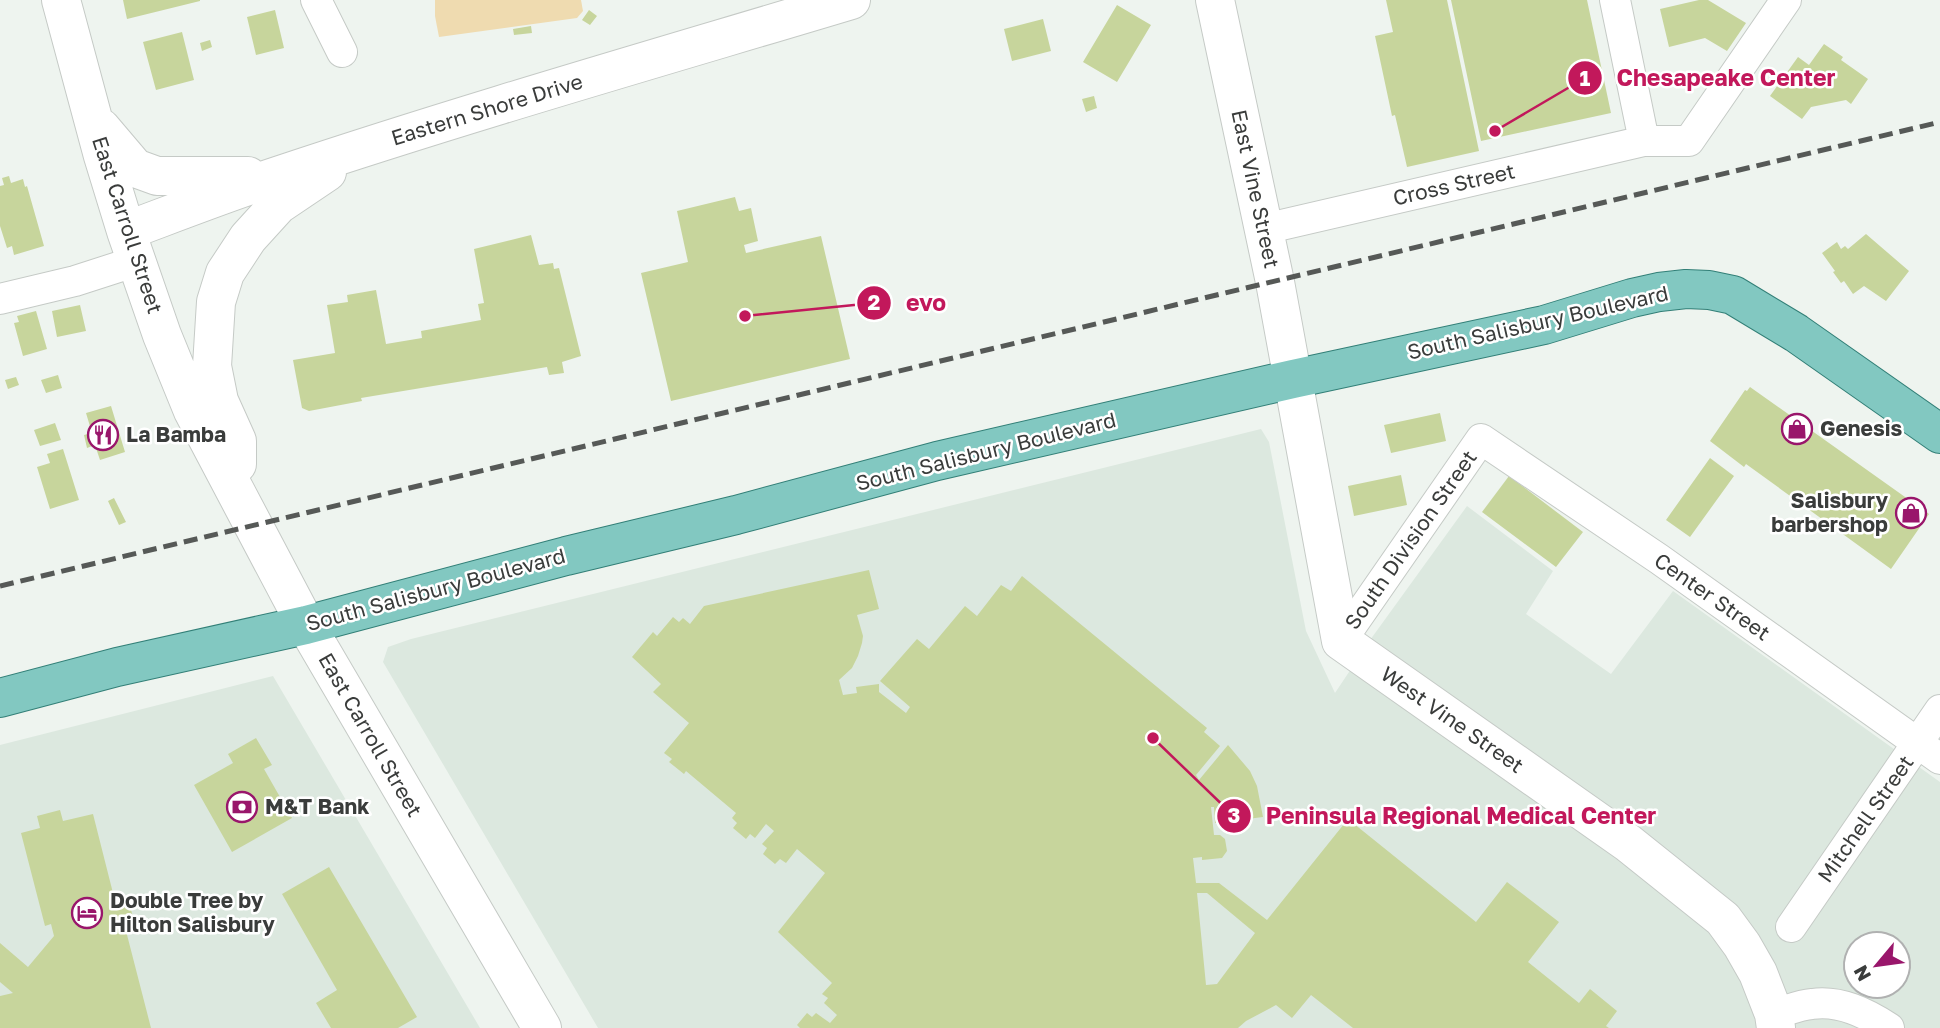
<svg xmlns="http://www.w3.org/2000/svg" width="1940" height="1028" viewBox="0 0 1940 1028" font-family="'Golos Text',sans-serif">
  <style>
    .built { fill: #dce8df; fill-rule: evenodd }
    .green { fill: #efdbb0 }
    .building { fill: #c7d59c; fill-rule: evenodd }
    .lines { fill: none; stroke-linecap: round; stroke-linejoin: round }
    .street-casing { stroke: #c5cac6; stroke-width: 32 }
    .secondary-casing { stroke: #c5cac6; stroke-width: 40 }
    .primary-casing { stroke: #327f77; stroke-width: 40 }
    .street { stroke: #fff; stroke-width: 30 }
    .secondary { stroke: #fff; stroke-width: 38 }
    .primary { stroke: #82c8c1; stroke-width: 38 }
    .rail { stroke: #565957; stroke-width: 5; stroke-dasharray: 14 7; stroke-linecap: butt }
    .labels { text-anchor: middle; stroke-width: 5; stroke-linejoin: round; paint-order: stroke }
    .street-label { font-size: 21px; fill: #3a3c3b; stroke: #fff }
    .poi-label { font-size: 21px; font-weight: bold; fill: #3a3c3b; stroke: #fff; text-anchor: start }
    .leader { fill: none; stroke: #c2185b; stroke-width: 2.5 }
    .callout-dot { fill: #c2185b; stroke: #fff; stroke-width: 2.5 }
    .mark-label { font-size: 21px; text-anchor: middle; font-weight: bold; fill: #fff }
    .callout-label { font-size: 23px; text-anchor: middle; font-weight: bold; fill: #c2185b; stroke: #fff; stroke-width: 5; stroke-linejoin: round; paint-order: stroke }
  </style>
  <rect width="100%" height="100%" fill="#eef4ef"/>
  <path class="built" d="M1261,429L1269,442L1306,631L1335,693L1373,636L1467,506L1553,571L1526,614L1611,674L1673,591L1940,782V1028H598L383,662L388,647L411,639ZM1856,944H1898V986H1856Z
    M273,676L480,1028H0V745Z"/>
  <path class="green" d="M435,0H581L583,11L577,18L439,37L435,16Z"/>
  <path class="building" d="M123,0H200V1L127,19Z
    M1386,0H1447L1479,151L1407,167L1395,115L1392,116L1375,36L1393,32Z
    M1451,0H1587L1611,113L1481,141Z
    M1699,0H1708L1746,23L1727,51L1705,38L1669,47L1660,9Z
    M1117,5L1151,25L1117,82L1083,62Z
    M275,10L284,48L256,55L247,17Z
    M589,10L597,16L590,25L582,20Z
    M1043,19L1051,51L1012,61L1004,29Z
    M531,26L532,33L514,35L513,29Z
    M182,32L194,80L156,90L143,42Z
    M210,40L212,47L202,51L200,43Z
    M1824,44L1843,57L1841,60L1868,79L1851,104L1846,100L1811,107L1802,119L1770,96L1798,57L1809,65Z
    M1094,96L1097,108L1086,112L1082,99Z
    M9,176L11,183L23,179L25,187L27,186L44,246L14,255L12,246L7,248L0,226V186L4,185L2,178Z
    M735,197L739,211L751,208L758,241L744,245L746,253L821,236L850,359L671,401L641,273L688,262L677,211Z
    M1866,234L1909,271L1886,301L1864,286L1853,294L1844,281L1841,283L1833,272L1835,271L1822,253L1837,242L1841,249L1845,246L1848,249Z
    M531,235L539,265L553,263L554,269L559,268L581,356L562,362L564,373L549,375L547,367L361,398L362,401L309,411L302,408L293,360L335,353L327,305L348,302L347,295L376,290L386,344L422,338L421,331L481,320L478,304L484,303L474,249Z
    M80,305L86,331L57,337L52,311Z
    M36,311L47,349L23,356L14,323L19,322L17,316Z
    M58,375L62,388L46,393L41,380Z
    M16,377L19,385L8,389L5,380Z
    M1750,387L1929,514L1891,569L1746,464L1744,467L1710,441L1745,390L1747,391Z
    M111,406L125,452L100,460L95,445L87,448L84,435L92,433L86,413Z
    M1440,413L1446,441L1391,453L1384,425Z
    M55,423L61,440L40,446L34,430Z
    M63,449L79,500L50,509L37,467L50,463L47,454Z
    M1710,458L1734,476L1690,537L1666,520Z
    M1401,475L1407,505L1354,516L1348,486Z
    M1509,476L1583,532L1556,567L1482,512Z
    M114,498L126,522L119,525L108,501Z
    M869,570L879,609L857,615L863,636L862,643L858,656L852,668L839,680L843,695L857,693L856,687L879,684V692L906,713L910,707L880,681L917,639L929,649L965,606L977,616L1001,585L1011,591L1022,576L1207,728L1204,732L1220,746L1196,775L1199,780L1228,745L1250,771L1257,786L1263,817L1215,823L1214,807H1211L1214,835H1220L1225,839L1227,851L1222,858L1202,860V857L1193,858L1196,883H1219L1267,920L1348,819L1476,922L1507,882L1559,922L1528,962L1579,1003L1590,989L1617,1011L1606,1026L1609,1028H1353L1311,995L1292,1018L1276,1005L1246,1021L1238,1028H800L797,1025L807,1013L812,1017L816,1013L830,1023L837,1015L824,1003L828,998L822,994L832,983L778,932L825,873L797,849L786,863L780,859L775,864L763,854L767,848L762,844L774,831L766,824L755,838L750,834L746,839L733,828L737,823L732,818L736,813L686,771L684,774L669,762L672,759L664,753L689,723L653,692L661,684L632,657L653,632L657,636L673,617L679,622L683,618L690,624L704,606ZM1197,893H1207L1255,933L1217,984L1206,985Z
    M256,738L272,765L264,769L292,818L232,852L194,785L233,763L228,754Z
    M60,810L63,821L93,814L115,901L128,898L135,925L125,927L151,1028H0V996L13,993L0,982V943L28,967L54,936L51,924L45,926L21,833L40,828L37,816Z
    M329,867L417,1017L398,1028H331L316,1003L337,990L282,894Z"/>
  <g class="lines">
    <g class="street-casing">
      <path id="street" d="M316,0L342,52
        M1615,0L1644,141
        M1264,229L1644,141H1689L1786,0
        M0,299L75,281L137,261
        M1341,641L1481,439L1659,559L1940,759
        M1791,927L1940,710
        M1774,1014C1786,1011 1799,1005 1812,1004C1840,1000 1866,1013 1889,1028"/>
    </g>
    <g class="secondary-casing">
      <path id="secondary" d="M61,0L103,156L126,231L162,335L193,411L306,625L542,1028
        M1215,0L1275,282L1341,641L1628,843L1723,919L1742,945L1758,973L1774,1014L1776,1028
        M101,128L135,168L157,176H248
        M126,231C177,212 228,192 280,175C469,112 661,57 851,0
        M237,464V441L219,401L212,366L216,302L225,273L248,238L278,205L327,172"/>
    </g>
    <g class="primary-casing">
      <path id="primary" d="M0,698L117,667L306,625L566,556L736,515L937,461L1293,379L1544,325L1632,298L1659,292L1686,289L1709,290L1733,295L1796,333L1940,434"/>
    </g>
    <use href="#street" class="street"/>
    <use href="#secondary" class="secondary"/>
    <use href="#primary" class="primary"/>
    <path class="rail" d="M0,586L1940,122"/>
  </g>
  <defs>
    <g id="shop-ring" transform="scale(1.575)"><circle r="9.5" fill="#fff" stroke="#99166b" stroke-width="1.5"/><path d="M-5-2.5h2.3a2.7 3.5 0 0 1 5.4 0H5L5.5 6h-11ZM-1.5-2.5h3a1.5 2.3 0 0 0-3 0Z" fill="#99166b"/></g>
    <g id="restaurant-ring" transform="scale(1.575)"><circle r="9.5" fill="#fff" stroke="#99166b" stroke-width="1.5"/><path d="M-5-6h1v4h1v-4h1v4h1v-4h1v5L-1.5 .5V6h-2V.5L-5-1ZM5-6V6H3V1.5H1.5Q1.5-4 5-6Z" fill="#99166b"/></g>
    <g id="bank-ring" transform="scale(1.575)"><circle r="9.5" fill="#fff" stroke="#99166b" stroke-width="1.5"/><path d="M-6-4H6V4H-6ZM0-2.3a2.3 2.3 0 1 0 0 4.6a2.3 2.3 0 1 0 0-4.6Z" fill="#99166b"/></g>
    <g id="hotel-ring" transform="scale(1.575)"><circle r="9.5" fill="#fff" stroke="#99166b" stroke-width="1.5"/><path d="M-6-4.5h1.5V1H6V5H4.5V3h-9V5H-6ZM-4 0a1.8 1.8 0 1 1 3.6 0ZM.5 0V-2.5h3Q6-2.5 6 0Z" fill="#99166b"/></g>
  </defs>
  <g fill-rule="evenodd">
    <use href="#shop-ring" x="1797" y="429"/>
    <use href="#restaurant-ring" x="103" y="435"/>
    <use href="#shop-ring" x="1911" y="513"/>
    <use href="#bank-ring" x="242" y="807"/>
    <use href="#hotel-ring" x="87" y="913"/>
  </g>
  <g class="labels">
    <g class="street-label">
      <text transform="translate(487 110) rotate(-17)" y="7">Eastern Shore Drive</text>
      <text transform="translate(1454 185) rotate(-13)" y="7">Cross Street</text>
      <text transform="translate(1255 189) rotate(78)" y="7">East Vine Street</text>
      <text transform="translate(127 225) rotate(72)" y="7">East Carroll Street</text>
      <text transform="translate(1538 323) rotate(-13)" y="7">South Salisbury Boulevard</text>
      <text transform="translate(986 452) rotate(-14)" y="7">South Salisbury Boulevard</text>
      <text transform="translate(1411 540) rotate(-55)" y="7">South Division Street</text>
      <text transform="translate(436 590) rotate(-15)" y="7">South Salisbury Boulevard</text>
      <text transform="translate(1712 597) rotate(35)" y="7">Center Street</text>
      <text transform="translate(1452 720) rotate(35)" y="7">West Vine Street</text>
      <text transform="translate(370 735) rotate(60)" y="7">East Carroll Street</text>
      <text transform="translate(1866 819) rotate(-55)" y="7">Mitchell Street</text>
    </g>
    <g class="poi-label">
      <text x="1820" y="436">Genesis</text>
      <text x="126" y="442">La Bamba</text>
      <text x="1888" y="508" text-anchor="end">Salisbury<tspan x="1888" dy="24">barbershop</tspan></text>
      <text x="265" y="814">M&amp;T Bank</text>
      <text x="110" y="908">Double Tree by<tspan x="110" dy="24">Hilton Salisbury</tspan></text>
    </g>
  </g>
  <path class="leader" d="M1495 131L1585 78M745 316L874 303M1153 738L1234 816"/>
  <g class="callout-dot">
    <circle cx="1495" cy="131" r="7"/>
    <circle cx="745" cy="316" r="7"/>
    <circle cx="1153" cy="738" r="7"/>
    <circle cx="1585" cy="78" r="18"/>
    <circle cx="874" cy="303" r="18"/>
    <circle cx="1234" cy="816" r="18"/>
  </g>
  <g class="mark-label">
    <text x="1585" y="86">1</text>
    <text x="874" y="310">2</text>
    <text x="1234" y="823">3</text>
  </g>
  <g class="callout-label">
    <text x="1726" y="86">Chesapeake Center</text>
    <text x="926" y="311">evo</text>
    <text x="1461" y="824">Peninsula Regional Medical Center</text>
  </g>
  <g transform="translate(1877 965) rotate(241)"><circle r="33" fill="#ffffff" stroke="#b0b1b1" stroke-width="2"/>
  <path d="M0-5L12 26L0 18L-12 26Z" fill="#99166b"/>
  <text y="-10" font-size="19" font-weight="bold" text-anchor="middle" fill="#3a3c3b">N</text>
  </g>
</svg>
